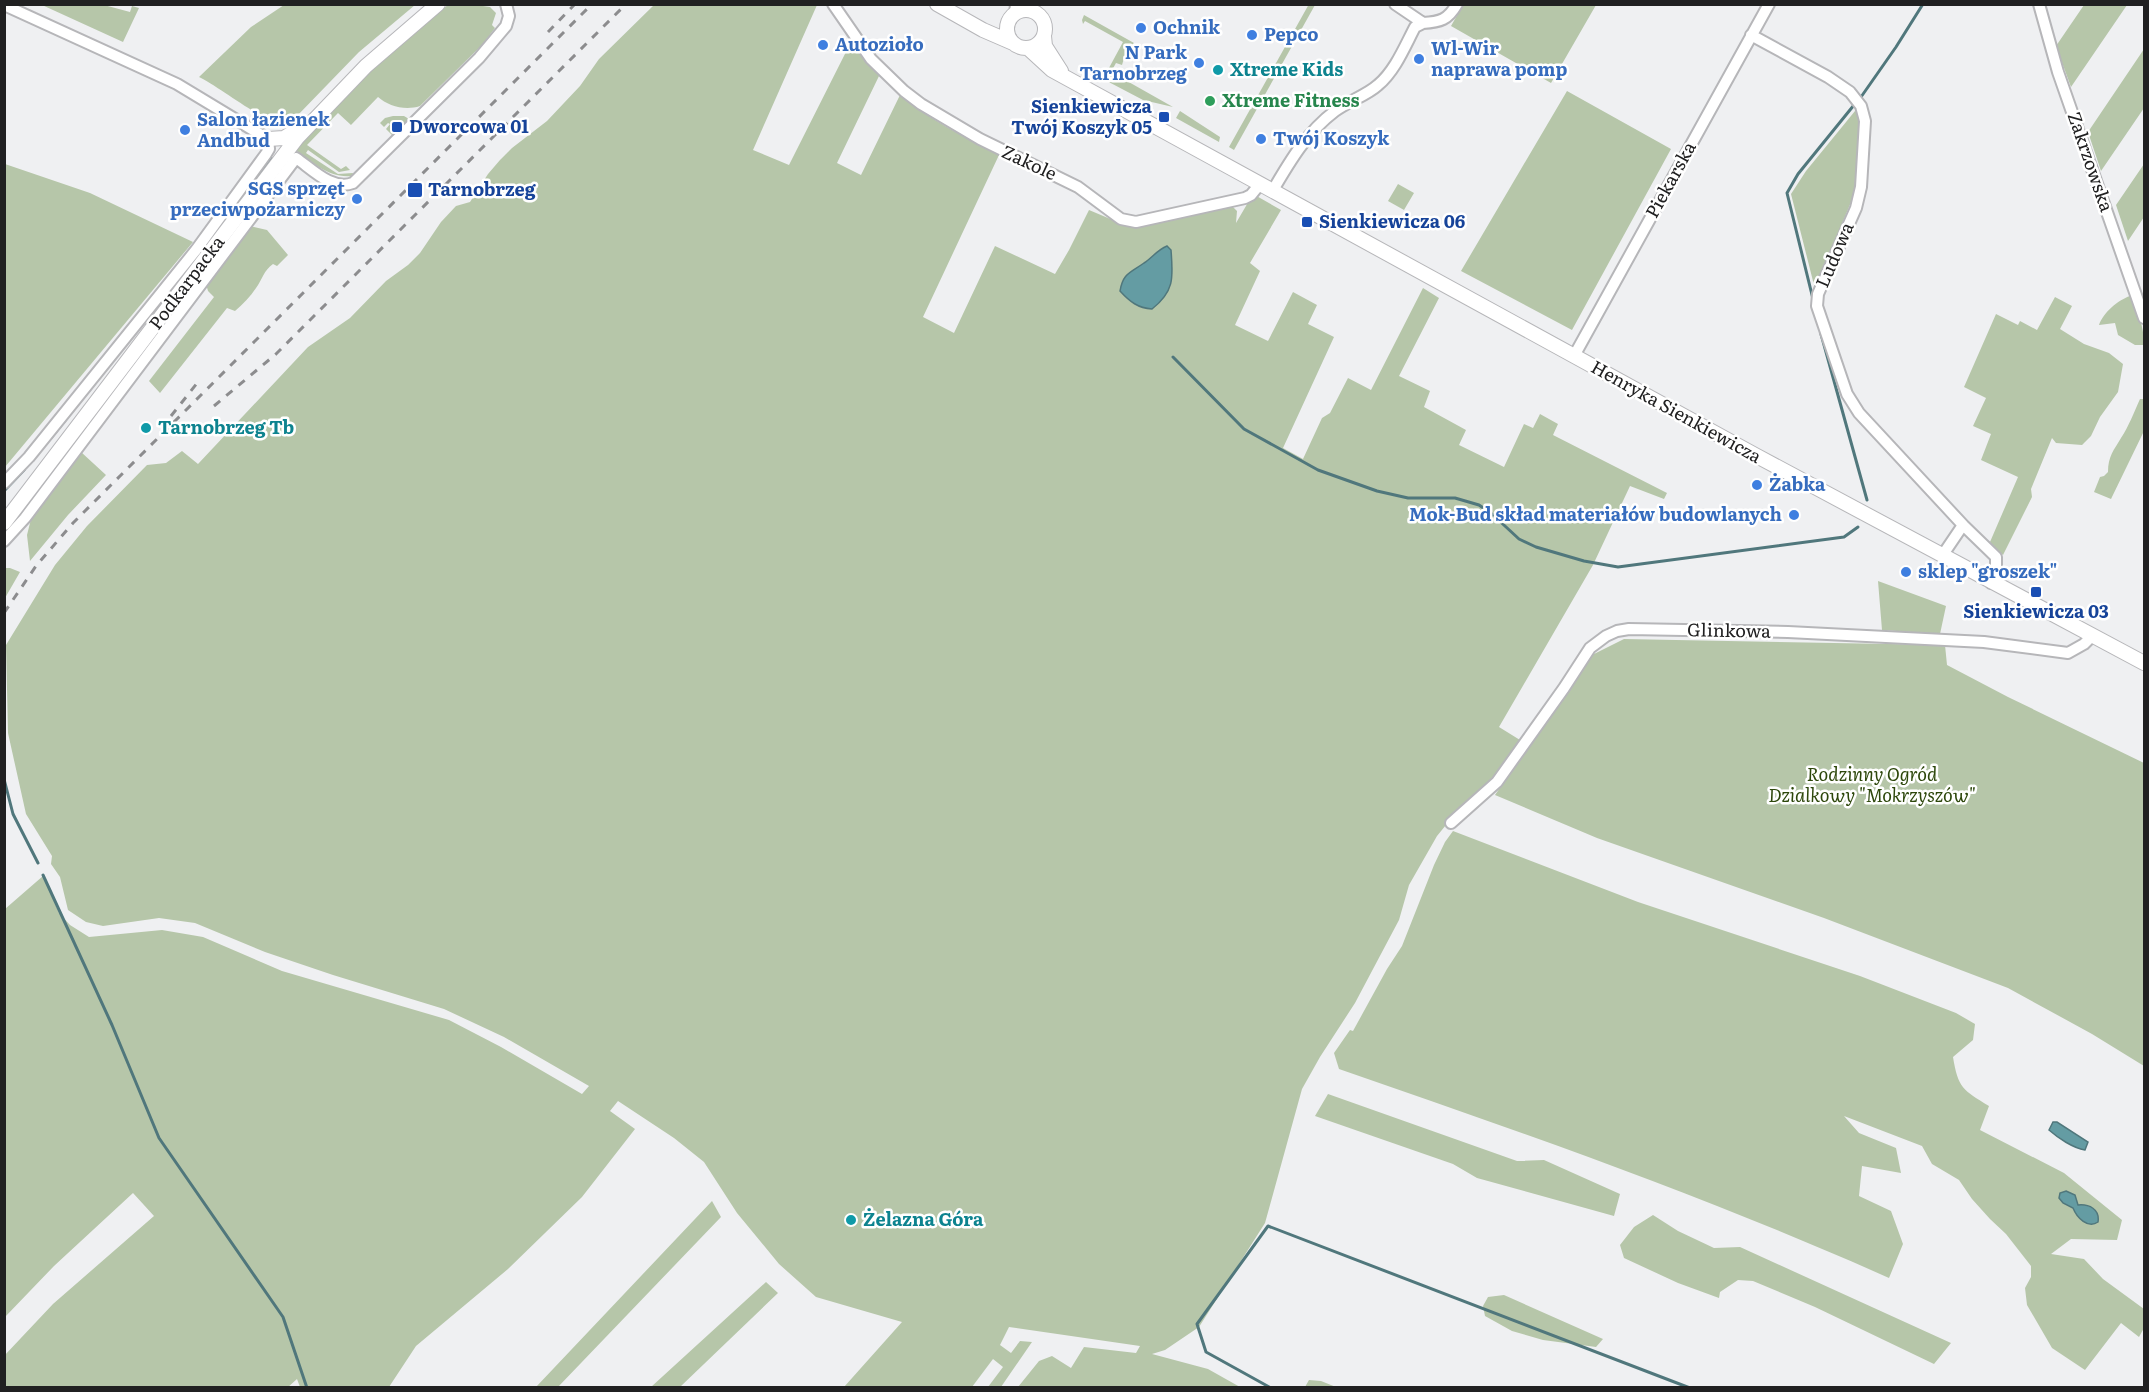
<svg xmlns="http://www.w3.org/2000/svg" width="2149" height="1392" viewBox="0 0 2149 1392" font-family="Literata,serif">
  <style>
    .green { fill: #b6c6a9 }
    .water { fill: #649ca3; stroke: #50777c; stroke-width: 1.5 }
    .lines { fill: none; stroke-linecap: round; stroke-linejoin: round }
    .stream { stroke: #50777c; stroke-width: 3 }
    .minor-casing { stroke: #b6b6b9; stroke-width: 14 }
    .major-casing { stroke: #b6b6b9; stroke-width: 16 }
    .minor { stroke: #fff; stroke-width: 10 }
    .major { stroke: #fff; stroke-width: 14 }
    .rail { stroke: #8c8c8e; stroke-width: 3; stroke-dasharray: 8 8; stroke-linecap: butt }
    .shop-dot { fill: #3f7fe0; stroke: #fff; stroke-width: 2 }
    .culture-dot { fill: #0f9aa8; stroke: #fff; stroke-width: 2 }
    .leisure-dot { fill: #2e9e5b; stroke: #fff; stroke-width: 2 }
    .transit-dot { fill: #1a4fb4; stroke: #fff; stroke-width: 2 }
    .labels { text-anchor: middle; stroke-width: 5; stroke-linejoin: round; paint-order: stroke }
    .shop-label { font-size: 18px; font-weight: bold; fill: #366cbe; stroke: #fff; text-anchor: start }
    .culture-label { font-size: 18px; font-weight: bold; fill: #0d838f; stroke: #fff; text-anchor: start }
    .leisure-label { font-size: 18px; font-weight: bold; fill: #27864d; stroke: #fff; text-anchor: start }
    .transit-label { font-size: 18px; font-weight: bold; fill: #164399; stroke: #fff; text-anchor: start }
    .street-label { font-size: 18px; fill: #202021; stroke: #fff }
    .park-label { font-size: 18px; font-style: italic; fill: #2d470b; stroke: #fff }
  </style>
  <rect width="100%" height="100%" fill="#eff0f2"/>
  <path class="green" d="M449,4L476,5L490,7L496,13L492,25L495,28L482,45L420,106C405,111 388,106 378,97L351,125L338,113L307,145L341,169L346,166L350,170L339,172L308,150L306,153L338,174L353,173L352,176C327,178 315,163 295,150L365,73Z
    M1309,4L1315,5L1234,150L1229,147Z
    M42,5H104L130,12L132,6L139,8L123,42Z
    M284,5V4L415,5L359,52L296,117C291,121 285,124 279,123C264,122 218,86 199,77L251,27Z
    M654,5H817L753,150L789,165L852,40L879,76L837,163L861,175L900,95C930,120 965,137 999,155L923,317L954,333L995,246L1055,274L1069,250L1089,210L1127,226H1137L1231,205L1237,211L1236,223L1253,194L1281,210L1250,263L1260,271L1235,325L1268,341L1293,292L1317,305L1308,324L1334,337L1283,448L1303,459L1322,418L1330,413L1348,378L1371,390L1423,288L1439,298L1399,376L1430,391L1424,407L1466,430L1459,445L1504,467L1524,424L1533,428L1540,414L1558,424L1553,435L1667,493L1664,499L1630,486L1593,565L1499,727L1520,740L1494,779L1459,809L1437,836L1409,885L1399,920L1355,1003L1320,1057L1302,1089L1265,1223L1199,1327L1165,1350L1152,1354L1208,1369L1240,1387H1018L1039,1361L1052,1356L1071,1368L1084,1347L1136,1353L1140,1346L1009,1327L1000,1345L1011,1353L1020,1341L1032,1342L1001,1387H988L1003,1367L993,1359L972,1387H844L902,1322L816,1297L779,1264L737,1213L704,1162L674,1138L618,1101L610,1111L635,1129L582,1197L508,1269L416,1346L389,1387H300L297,1379L287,1388L5,1387L4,1356L53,1304L154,1216L133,1193L54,1266L5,1317V909L43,876L59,913L70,925L89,937L162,930L203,937L282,971L449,1020L501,1047L582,1094L589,1086L504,1037L444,1009L333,975L265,952L195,923L159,918L103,926L86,922L68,910L60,877L51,864L52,856L26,814L8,733L6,645L55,565L87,526L147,465L166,463L182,451L198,464L308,347L350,318L386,281L408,265L420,253L441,222L456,206L470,202L488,174L500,160L512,148L547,121L580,86L599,59Z
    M1463,5V4L1596,5L1551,83L1451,26Z
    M2084,5H2127L2071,87L2056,46Z
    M1084,15L1134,43L1127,55H1125L1122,65L1116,63L1111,72L1173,107L1143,100L1103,79L1123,42L1085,21L1083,24L1082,20Z
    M2144,49V108L2101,171L2088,132Z
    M1567,91L1671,149L1572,330L1461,271Z
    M1180,111L1220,137L1219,142L1176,118Z
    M1855,111L1859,112L1861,123L1856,190L1815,289L1791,194L1806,171Z
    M393,116H404L409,119L392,135L386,129L390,124L388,123L384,127L380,123L385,118Z
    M5,164L90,193L193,242L5,467Z
    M2144,164V217L2128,241L2116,205Z
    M1398,184L1414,193L1404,210L1388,201Z
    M250,226L267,230L288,255L277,266L273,264C264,270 262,280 256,288C250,297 243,304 235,311L227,308L160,393L149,381L214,297L208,291L206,284Z
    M2130,296C2138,312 2144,326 2144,345H2135L2118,335L2115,323L2099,325C2103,313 2118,300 2130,296Z
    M2055,297L2072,306L2060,329L2084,344L2109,353L2123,364L2118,392L2100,417L2091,436L2082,445L2056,443L2052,438L2031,489L2032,497L2003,555L1990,542L2018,477L1981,460L1991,434L1973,426L1986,398L1964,387L1996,314L2018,325L2020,321L2037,330Z
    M2140,399H2144V431L2111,499L2094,492L2100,477L2104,476L2108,472C2108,456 2114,450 2121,438C2129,426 2134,412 2140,399Z
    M81,452L106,475L68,515L30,561L27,535L32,515Z
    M5,568H10L20,572L5,598Z
    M1878,581L1946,606L1940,634L1882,630Z
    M1624,639L1945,645L1947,665L2008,697L2144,763V1066L2092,1034L2008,988L1824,918L1597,838L1495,795L1592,655Z
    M1453,831L1638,902L1860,976L1956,1013L1975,1024L1973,1040L1953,1057C1958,1088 1963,1090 1989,1106L1980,1130L2064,1173L2122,1220L2117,1240L2071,1239L2051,1254L2084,1259L2103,1279L2144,1309V1328L2139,1337L2121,1323L2085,1370L2052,1348L2027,1305L2025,1288L2031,1277V1266L2006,1234L1990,1219L1972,1199L1959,1180L1932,1164L1922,1146L1844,1116L1859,1133L1896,1148L1901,1173L1862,1166L1859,1196L1891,1211L1903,1244L1889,1278C1710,1198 1524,1133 1339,1069L1334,1053L1350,1030L1353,1031L1387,969L1402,946L1434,865L1445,842Z
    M1328,1094L1517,1161L1544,1160L1620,1194L1614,1216L1477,1178L1453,1164L1315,1116Z
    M712,1201L721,1217L558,1387H536Z
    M1653,1215L1678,1231L1714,1248L1740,1247L1951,1343L1934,1364L1815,1307L1753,1281L1738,1280L1720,1292L1719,1298L1678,1283L1624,1258L1620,1245L1634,1227Z
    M766,1282L778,1293L680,1387H651Z
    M1504,1295L1603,1339L1596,1347L1543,1340L1512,1331L1485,1316L1483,1306L1488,1297Z
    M1309,1380L1321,1381L1336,1387H1305Z"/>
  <path class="water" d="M1167,246L1171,250C1173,277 1175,291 1152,309C1138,308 1130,302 1120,291C1123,273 1130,273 1144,263C1152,258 1157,250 1167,246Z
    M2053,1122H2057L2088,1142L2085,1150C2073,1148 2058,1138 2049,1130Z
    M2066,1191L2075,1195L2078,1205C2089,1204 2100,1209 2098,1222C2088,1229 2077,1218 2073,1208L2063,1203L2059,1198L2060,1193Z"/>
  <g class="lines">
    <path class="stream" d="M1861,97L1896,47L1923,4
      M234,207L271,158
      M1813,299L1787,193L1798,174L1854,105
      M1821,334L1867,500
      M1173,357L1244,429L1318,470L1377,491L1408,498H1455L1479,505L1492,514L1519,539L1536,547L1584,561L1618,567L1844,537L1858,527
      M50,439L66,419
      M4,491L24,470
      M4,779L13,814L38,863
      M43,875L112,1025L159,1138L283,1317L307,1388
      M1271,1388L1206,1352L1197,1324L1268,1226L1690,1388"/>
    <g class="minor-casing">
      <path id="minor" d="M833,4L871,59L904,91L921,104L980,139L1078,187L1121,219L1136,222L1245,198L1251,195L1260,184
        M1024,4L1031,11
        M1395,4L1423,23C1440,22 1448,20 1457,4
        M2039,4L2058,72L2144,318
        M4,5L177,84L268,139L269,149L266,154L196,250L29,457L4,483
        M1015,14L1016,4
        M1751,35L1828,77L1850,92L1861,106L1865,121L1861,187L1856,208L1818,294L1817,306L1847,394L1859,413L1963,525L1942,556
        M1273,190C1290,161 1307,132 1335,111C1348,101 1366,96 1378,85C1395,71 1405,46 1415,27L1423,23
        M1574,356L1769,4
        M1963,525L1996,557V575L1991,583
        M4,541L25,518L296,158C312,169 332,191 353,183L479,58L506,26L509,16L506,4
        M1451,823L1497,782L1564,688L1590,648L1606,636L1617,631L1629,629L1788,632L1984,642L2068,653L2084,644L2092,636"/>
    </g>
    <g class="major-casing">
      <path id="major" d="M937,4L983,30L1013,43
        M1007 29a19 19 0 1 1 38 0a19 19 0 1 1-38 0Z
        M1044,36L1045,46L1061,71
        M1028,48L1052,70L1755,455L2144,663
        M268,139L284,138L300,128
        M4,523L297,138L366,66L438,4"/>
    </g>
    <use href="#minor" class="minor"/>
    <use href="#major" class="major"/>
    <path class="rail" d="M548,32L575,4
      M214,406L276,354L626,4
      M171,416L198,382
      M4,613L36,566L73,523L592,4"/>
  </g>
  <g class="shop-dot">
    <circle cx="1141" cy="28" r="6"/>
    <circle cx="1252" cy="35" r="6"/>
    <circle cx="823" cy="45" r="6"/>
    <circle cx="1419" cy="59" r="6"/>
    <circle cx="1199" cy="63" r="6"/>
    <circle cx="185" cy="130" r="6"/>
    <circle cx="1261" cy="139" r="6"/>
    <circle cx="357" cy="199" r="6"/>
    <circle cx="1757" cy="485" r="6"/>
    <circle cx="1794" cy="515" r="6"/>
    <circle cx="1906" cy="572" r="6"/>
  </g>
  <g class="culture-dot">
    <circle cx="1218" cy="70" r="6"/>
    <circle cx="146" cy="428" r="6"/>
    <circle cx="851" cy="1220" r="6"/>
  </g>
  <circle class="leisure-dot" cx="1210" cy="101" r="6"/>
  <g class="transit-dot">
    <rect x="1158" y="111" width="12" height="12" rx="3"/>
    <rect x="391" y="121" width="12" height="12" rx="3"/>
    <rect x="407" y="182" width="16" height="16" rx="3"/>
    <rect x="1301" y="216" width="12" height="12" rx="3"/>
    <rect x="2030" y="586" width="12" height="12" rx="3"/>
  </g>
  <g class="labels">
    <g class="shop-label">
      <text x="1153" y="34">Ochnik</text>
      <text x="1264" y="41">Pepco</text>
      <text x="835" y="51">Autozioło</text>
      <text x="1431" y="55">Wl-Wir<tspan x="1431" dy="21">naprawa pomp</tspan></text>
      <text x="1187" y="59" text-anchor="end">N Park<tspan x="1187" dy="21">Tarnobrzeg</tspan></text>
      <text x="197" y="126">Salon łazienek<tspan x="197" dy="21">Andbud</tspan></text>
      <text x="1273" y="145">Twój Koszyk</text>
      <text x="345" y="195" text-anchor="end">SGS sprzęt<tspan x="345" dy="21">przeciwpożarniczy</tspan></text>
      <text x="1769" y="491">Żabka</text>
      <text x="1782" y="521" text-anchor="end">Mok-Bud skład materiałów budowlanych</text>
      <text x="1918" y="578">sklep "groszek"</text>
    </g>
    <g class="culture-label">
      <text x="1230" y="76">Xtreme Kids</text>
      <text x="158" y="434">Tarnobrzeg Tb</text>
      <text x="863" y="1226">Żelazna Góra</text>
    </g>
    <g class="leisure-label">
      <text x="1222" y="107">Xtreme Fitness</text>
    </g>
    <g class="transit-label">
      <text x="1152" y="113" text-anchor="end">Sienkiewicza<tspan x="1152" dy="21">Twój Koszyk 05</tspan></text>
      <text x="409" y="133">Dworcowa 01</text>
      <text x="428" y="196">Tarnobrzeg</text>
      <text x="1319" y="228">Sienkiewicza 06</text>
      <text x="2036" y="618" text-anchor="middle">Sienkiewicza 03</text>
    </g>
    <g class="street-label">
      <text transform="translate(2090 162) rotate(71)" y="6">Zakrzowska</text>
      <text transform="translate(1029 163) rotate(25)" y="6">Zakole</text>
      <text transform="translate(1671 180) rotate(-61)" y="6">Piekarska</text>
      <text transform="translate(1835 255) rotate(-67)" y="6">Ludowa</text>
      <text transform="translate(187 283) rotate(-53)" y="6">Podkarpacka</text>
      <text transform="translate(1676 412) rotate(29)" y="6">Henryka Sienkiewicza</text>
      <text transform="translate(1729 631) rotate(1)" y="6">Glinkowa</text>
    </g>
    <g class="park-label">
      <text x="1872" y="781">Rodzinny Ogród<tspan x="1872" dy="21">Dzialkowy "Mokrzyszów"</tspan></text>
    </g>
  </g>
  <rect width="2149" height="1392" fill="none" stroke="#202021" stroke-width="12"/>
</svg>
